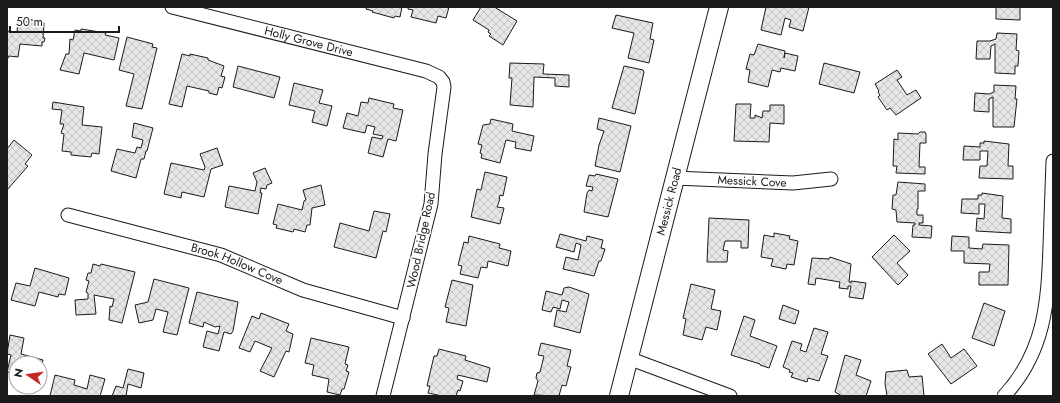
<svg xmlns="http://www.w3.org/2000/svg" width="1060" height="403" viewBox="0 0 1060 403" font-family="Jost,sans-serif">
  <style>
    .building { fill: url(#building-cross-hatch); stroke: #1a1a1a }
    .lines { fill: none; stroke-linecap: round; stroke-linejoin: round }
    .street-casing { stroke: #1a1a1a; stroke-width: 15 }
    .secondary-casing { stroke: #1a1a1a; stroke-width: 20 }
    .street { stroke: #fff; stroke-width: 13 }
    .secondary { stroke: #fff; stroke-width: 18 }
    .labels { text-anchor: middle; stroke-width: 3; stroke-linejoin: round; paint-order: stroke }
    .street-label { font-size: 12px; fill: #1a1a1a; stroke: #fff }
  </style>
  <defs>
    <pattern id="building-cross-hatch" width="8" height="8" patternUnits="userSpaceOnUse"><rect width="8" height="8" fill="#e6e6e6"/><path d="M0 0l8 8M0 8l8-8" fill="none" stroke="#c5c5c5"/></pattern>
  </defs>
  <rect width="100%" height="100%" fill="#fff"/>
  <path class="building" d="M367,7H402L400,17L395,16L394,18L372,12L373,11L366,9Z
    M408,7H449L446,18L438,16L436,23L411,17L413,10L408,9Z
    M481,7H497L496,8L517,21L503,45L489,36L491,34L488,32L489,30L473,20Z
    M766,7H809L803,31L789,27L791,20L785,18L781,35L761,30Z
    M996,7H1020V20L996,19Z
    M616,15L653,23L650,39L654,40L649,63L628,58L634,33L612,28Z
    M28,19L44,23L43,38H45L44,42H42V46L20,44L18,57L9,56L7,60V31L17,32L18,21L28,22Z
    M81,29L106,33L105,35L119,38L114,60L84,53L79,74L60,70L66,54H69L70,39L73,40L75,30L81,31Z
    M997,33L1017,34L1016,50L1019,51L1018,66H1015V74L995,73V44L991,46L990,59H976L977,41H990L996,39Z
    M127,37L153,44L152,47L157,48L142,109L126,106L134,74L119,70Z
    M758,44L785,51L784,58L785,53L798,56L795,71L781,68L780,72L772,70L768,87L748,82L750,70L746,69L750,54L754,55Z
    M182,54L190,56V54L208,58V60L224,66L221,76L225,77L222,88L219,87L217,95L209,93V91L187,86L182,107L169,104Z
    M510,63L544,64L543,74L569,75V87L555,86V78L534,77L533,107L510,105L512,78H509Z
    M824,63L860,72L854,93L819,84Z
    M238,66L280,77L274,98L233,87Z
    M624,66L643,70L644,72L635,114L612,108Z
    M897,70L902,77L897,80L907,95L916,90L921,98L896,115L890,108L887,110L878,97L880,95L878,92L879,91L875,84Z
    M294,83L323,90L319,103L332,106L327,126L312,122L315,111L289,105Z
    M994,85L1016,86L1015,99H1017L1014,127H993V97L989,99V112L974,111L975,93L989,94L994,92Z
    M369,98L394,104L393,108L403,110L396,141L388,139L383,157L368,153L372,137L382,139L383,136L373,134L375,127L367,125L365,133L343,128L347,113L358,116L361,102L368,103Z
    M53,102L84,107L82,125L102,127L99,154L92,153L91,157L71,155V152L62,151L64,134L61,133L64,124H60L62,110L52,109Z
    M736,104H751L750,118H755V115L762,118L763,111H770V105H784V124L770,123L769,142L734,141Z
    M599,118L631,126L620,172L595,166L599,145L604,131L597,129Z
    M491,119L513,124L512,131L534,136L531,151L515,148L516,142L506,140L500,163L481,158L482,154L480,153L482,145L478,144L483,125L490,124Z
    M134,123L153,128L147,151H146L144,159H141L136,178L111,171L117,149L135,153L137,147L141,148L143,140L132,137Z
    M920,132H925L926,134V143H920L919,167H925V174L896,173L897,166H893L894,139L898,140V133L918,134Z
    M14,140L32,155L25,164L28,166L7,190V149Z
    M984,141L1009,144L1008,166H1013V179L979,178L980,166H987L988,151H980V160H963L964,146L980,147V143H984Z
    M217,148L223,165L211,169L204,197L182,192L181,198L164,194L171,163L204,170L205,167L200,154Z
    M265,168L272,183L267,185L266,189L261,188L260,193H262L258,214L225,207L229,186L255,191L257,182L253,173Z
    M485,172L507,177L503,196L500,195L499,199H500L497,207L504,208L500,224L471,217L477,189L481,190Z
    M596,174L618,179L608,217L584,212L587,193L589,190L592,191L593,187L586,186L589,175L595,176Z
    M898,182L925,184V191H918V209H917V215H923V223H919V225L932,226L931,238L912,237L913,225H915V223L897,222L896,210L892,209L893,195H896Z
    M321,185L325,205L312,208L310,225H307L305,232L294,229L293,232L276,228L277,225L273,224L278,204L302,210L304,201L306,200L303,190Z
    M982,193L1003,196L1002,218L1011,219V233L976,231L977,218L984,219L985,204H979V214L961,213L962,199H978V195H982Z
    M374,211L390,214L386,232L383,231L376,258L334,247L340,223L369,231Z
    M709,218L749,220L748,248H741V241H725L723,250L728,251L727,262H707Z
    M774,233L790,236L789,239L798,241L794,265L787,264L786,269L771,266L773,259L761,257L764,235L774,237Z
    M560,234L586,241L587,236L603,240L601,248L605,249L601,261H599L594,276L563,269L566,257L578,260L581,245L576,243L574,252L556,247Z
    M894,235L910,251L897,263L908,275L898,285L872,257Z
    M469,236L500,244L499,248L511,251L508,266L488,261L487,268L481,267L478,278L460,274L462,266L458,265L464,242L468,243Z
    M952,236L969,237V248L982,249L983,244L1009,245L1008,285H979V272H989L990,264L964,263V251H951Z
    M830,257L851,264L849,282L851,283V281L866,283L863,299L849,297L851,286H848V289L839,288L840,282L816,278L815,285L808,284L812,258L829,259Z
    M93,264L100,266L101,264L135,272L122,323L109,320L110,306L112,307L114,299L94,295L96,314L76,315L75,300L88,299V293L86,292L89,281L86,280L88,273H91Z
    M35,268L69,278L65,295L59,294L58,297L39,292L35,306L11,300L16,283L30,286Z
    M154,279L189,288L177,335L163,332L168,312L156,309L153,320L139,323L135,305L148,302Z
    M452,280L473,285L466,326L446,322L449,308L445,307Z
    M691,284L715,290L711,309L721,311L717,330L706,327L702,340L683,335L686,319L683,318Z
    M569,287L589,294L580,333L554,326L557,310L566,312L569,302L562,300L560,309L553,307L551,312L542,310L546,291L562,295L564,288Z
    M197,292L238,302L233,331L231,334L224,332L219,351L203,347L207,331L218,334L220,326L215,327L204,322L203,327L189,323Z
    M984,303L1005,311L994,346L972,338Z
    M783,305L799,311L795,324L779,319Z
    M261,313L289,324L286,331L293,334L289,352L286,351L274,377L260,371L272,348L255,341L250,352L239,348L252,316L259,319Z
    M744,316L755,320L750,336L777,346L769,368L760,365V364L731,355Z
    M814,328L828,332L821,354L828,356L819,381L808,378L807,382L791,377L793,373L789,372L790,370L783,367L792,341L802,344L800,350L806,352Z
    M10,335L24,338L21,354L43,360L40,373V363H16V378H14L15,374L7,372L11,355L7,354Z
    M311,338L349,347L345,364L348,365L346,371L349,372L344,389H342L340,395L327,392L329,379L312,375L314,365L305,363Z
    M541,343L571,350L567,366L571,367L566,386L562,385L559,396L534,395L538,381L536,378L537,373L540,372L544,356L538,355Z
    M942,344L951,358L964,349L977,366L951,384L928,354Z
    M439,349L466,356L465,360L490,368L487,382L458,375L457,379L463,381L460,391L458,390L456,396H442L428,393L430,386H427L434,356H437Z
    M845,355L861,360L856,375L871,381L866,396H842L835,392Z
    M128,369L144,373L141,388L128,384L126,396H112L116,386L123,388Z
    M907,370L909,377L922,376L924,396H887L885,383L886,372Z
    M55,375L75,380L74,385L87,389L90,375L105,379L100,396H50Z"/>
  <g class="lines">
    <g class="street-casing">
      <g id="street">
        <path id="s1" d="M172,7L426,71L439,77L443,82L444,87L435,154L431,204L383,396"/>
        <path id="s2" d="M674,178L793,183L831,179"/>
        <path id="s3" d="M68,215L221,255L303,290L403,318"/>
        <path d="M628,358L730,396"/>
        <path d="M1004,396C1045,352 1048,302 1050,246C1051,217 1052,189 1053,161"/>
      </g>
    </g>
    <g class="secondary-casing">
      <g id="secondary">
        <path id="s4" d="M619,396L719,7"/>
      </g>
    </g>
    <use href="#street" class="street"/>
    <use href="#secondary" class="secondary"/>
  </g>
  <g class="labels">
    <g class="street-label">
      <text dy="4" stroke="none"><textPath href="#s1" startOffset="141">Holly Grove Drive</textPath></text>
      <text dy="4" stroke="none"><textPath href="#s2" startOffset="78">Messick Cove</textPath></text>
      <text dy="4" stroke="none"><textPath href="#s4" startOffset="201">Messick Road</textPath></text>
      <text transform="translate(421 240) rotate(-78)" y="4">Wood Bridge Road</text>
      <text dy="4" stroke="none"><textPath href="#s3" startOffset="176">Brook Hollow Cove</textPath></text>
    </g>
  </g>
  <rect width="1060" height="403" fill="none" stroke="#1a1a1a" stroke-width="16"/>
  <g transform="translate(28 375) rotate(283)"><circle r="19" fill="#ffffff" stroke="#a3a3a3"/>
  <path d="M0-3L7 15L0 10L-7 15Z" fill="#c62828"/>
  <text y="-6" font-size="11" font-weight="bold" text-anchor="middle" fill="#1a1a1a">N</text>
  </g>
  <path d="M10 26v6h109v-6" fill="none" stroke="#1a1a1a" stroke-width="2"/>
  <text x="16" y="26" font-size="12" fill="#1a1a1a" stroke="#ffffff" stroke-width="3" paint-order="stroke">50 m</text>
</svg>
